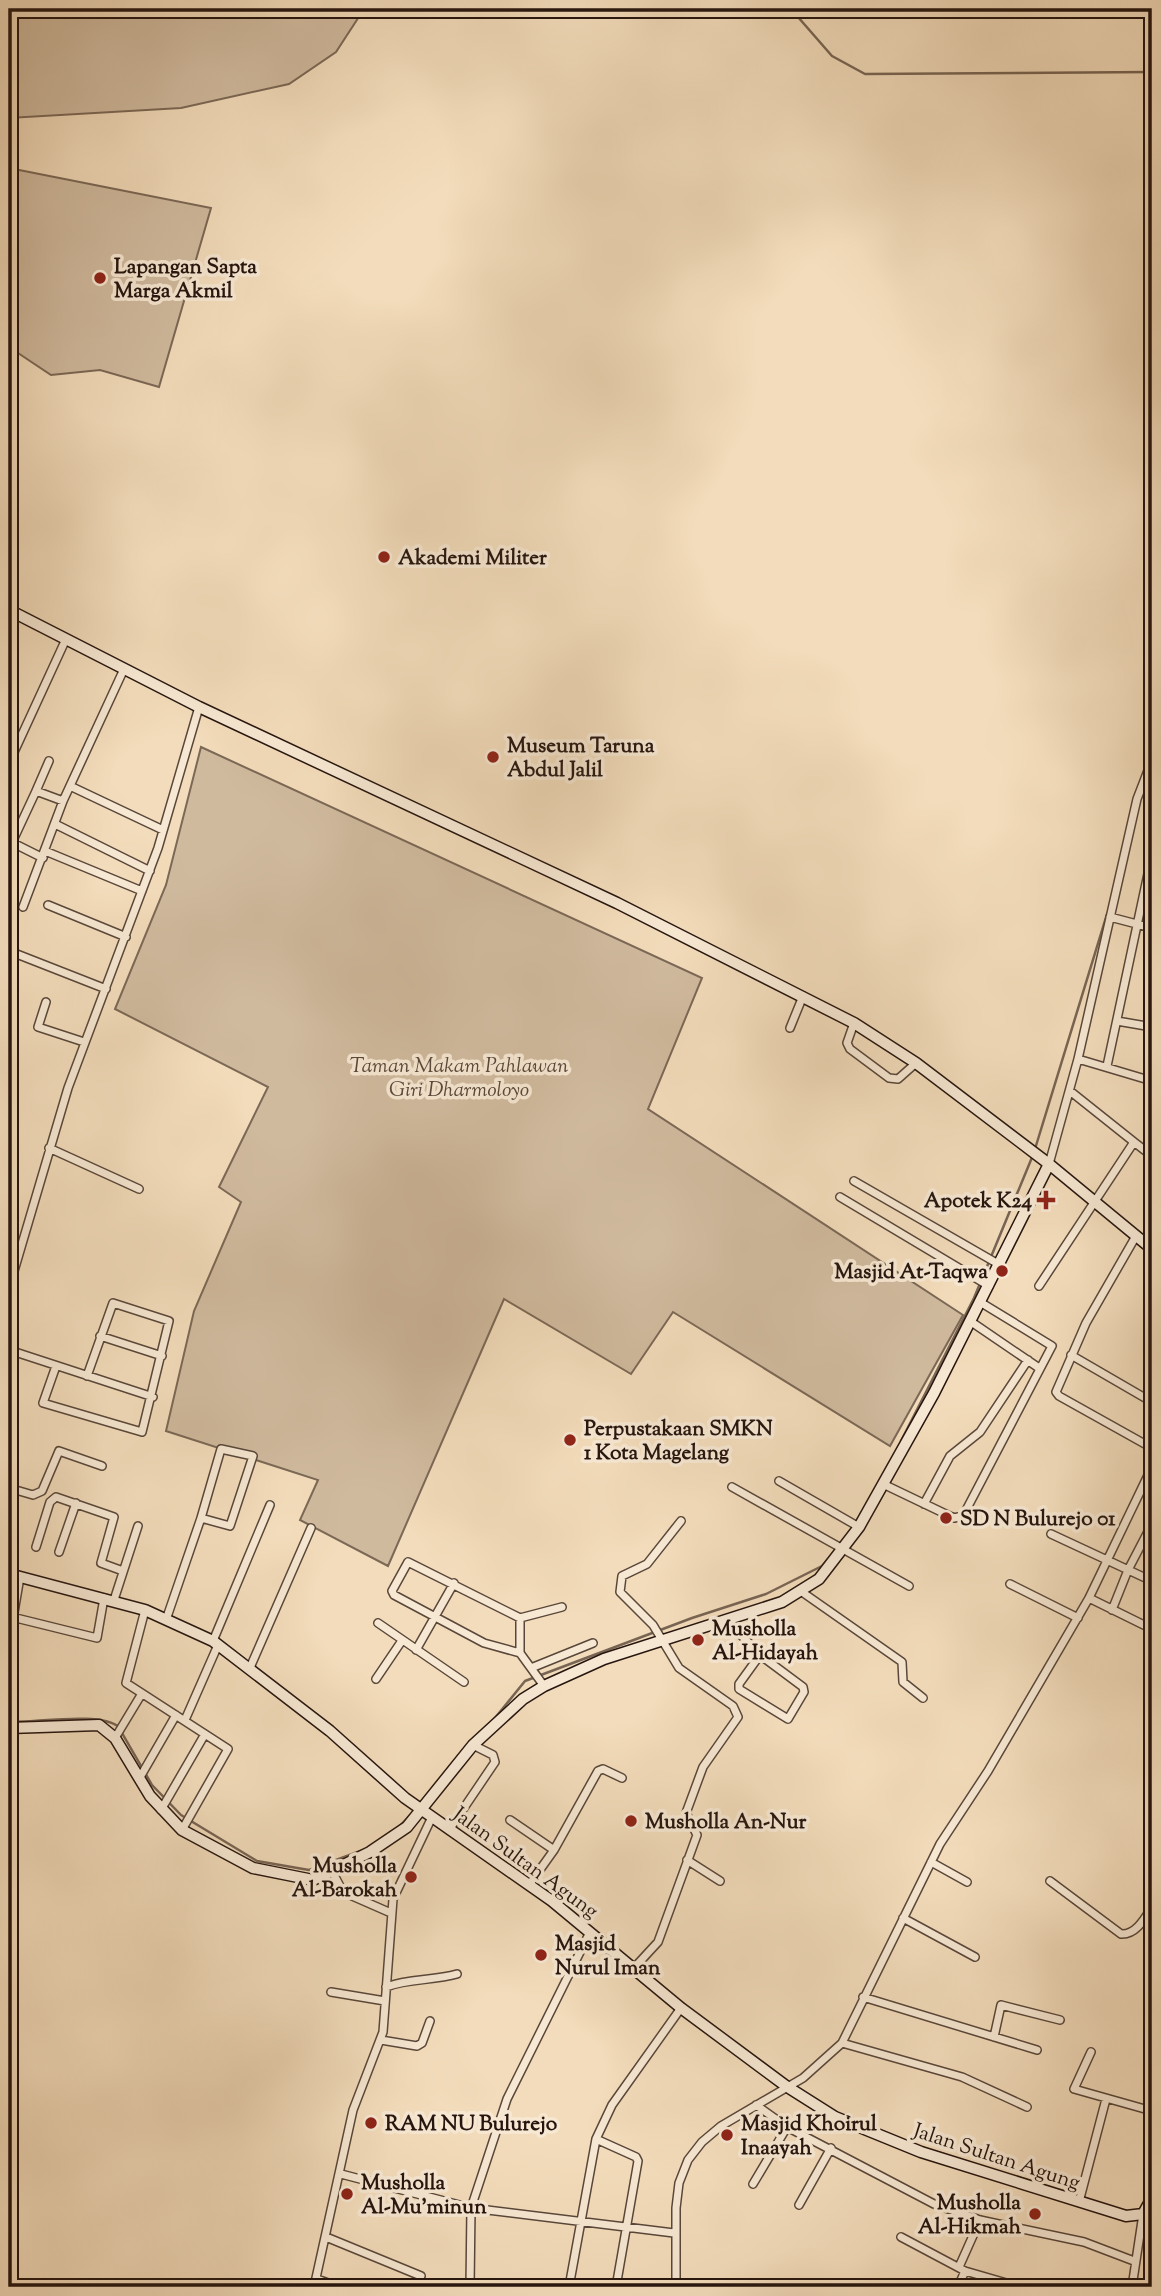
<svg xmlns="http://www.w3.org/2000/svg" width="1161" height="2296" viewBox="0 0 1161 2296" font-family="'Sorts Mill Goudy',serif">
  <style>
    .green { fill: #d0ba9e; stroke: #7b6856; stroke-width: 2 }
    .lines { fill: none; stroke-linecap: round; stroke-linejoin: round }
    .stream { stroke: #776453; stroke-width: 2.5 }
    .street-casing { stroke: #59473a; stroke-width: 10 }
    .secondary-casing { stroke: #26150f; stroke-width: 13 }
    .street { stroke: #f7e8d3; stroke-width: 7 }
    .secondary { stroke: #f7e8d3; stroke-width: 10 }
    .poi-dot { fill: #8f2418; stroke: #f7e8d3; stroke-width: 2.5 }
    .labels { text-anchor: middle; stroke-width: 7; stroke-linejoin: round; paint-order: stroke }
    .poi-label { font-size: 21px; font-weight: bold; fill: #26150f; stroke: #f7e8d3; text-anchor: start }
    .park-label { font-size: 21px; font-style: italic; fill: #59473a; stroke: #f7e8d3 }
    .street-label { font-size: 21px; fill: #26150f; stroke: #f7e8d3 }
  </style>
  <rect width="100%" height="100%" fill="#f3dcbb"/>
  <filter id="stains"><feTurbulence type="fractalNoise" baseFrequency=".00286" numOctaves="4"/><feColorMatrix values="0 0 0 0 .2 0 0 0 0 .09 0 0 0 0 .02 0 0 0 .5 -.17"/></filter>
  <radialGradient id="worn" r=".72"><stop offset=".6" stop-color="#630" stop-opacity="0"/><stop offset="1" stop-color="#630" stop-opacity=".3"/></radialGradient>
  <path class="green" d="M9,9H364L336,52L289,84L181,108L9,118Z
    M9,168L211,208L159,387L100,370L51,375L9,347Z
    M201,747L702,978L648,1109L963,1315L890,1446L673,1312L631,1374L504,1299L388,1566L300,1520L318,1480L166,1431L194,1311L241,1202L219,1187L268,1087L115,1009L166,885Z"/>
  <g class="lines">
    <path class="stream" d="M791,9L832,56L865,74L1152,72
      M1035,1149L1107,914
      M901,1441L974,1298L1033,1155
      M495,1718L525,1681L692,1618L766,1594L822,1566L828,1559
      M9,1722C35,1723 100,1711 119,1727
      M122,1733L152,1785L181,1815L257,1861L309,1870L363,1850
      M398,1828L410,1815"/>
    <g class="street-casing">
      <path id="street" d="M9,763L66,639
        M70,786L163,830
        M36,791L49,761
        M55,824L150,871
        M9,841L43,858
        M9,849L36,791L63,801L124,669
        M45,851L142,891
        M48,905L126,937
        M23,907L63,801
        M1110,917L1152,928
        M9,951L106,989
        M46,1002L38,1027L84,1042
        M1117,1021L1152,1027
        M854,1023L847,1043L850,1049L889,1078L898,1079L916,1063
        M790,1028L803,996
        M1078,1059L1152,1081
        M1107,1066L1152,855
        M1134,1142L1152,1156
        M49,1148L139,1189
        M1049,1164L1078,1059L1137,799L1152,760
        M854,1181L1000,1265
        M840,1197L989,1286
        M1136,1236L1086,1323L1056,1392L1059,1396L1152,1448
        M1039,1286L1134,1142L1070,1091
        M9,1288L68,1088L158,848L199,707
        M970,1321L1039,1368
        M100,1336L162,1356
        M9,1350L153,1397
        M1071,1355L1152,1402
        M56,1366L43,1403L142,1432L169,1321L113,1303L87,1376
        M779,1481L859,1527
        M883,1484L954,1518L963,1516L1052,1346L980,1302
        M732,1487L909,1586
        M9,1488L33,1495L42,1491L59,1451L102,1466
        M924,1504L950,1456L980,1432L1028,1360
        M1051,1534L1152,1581
        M36,1547L50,1502L56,1497L114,1517L101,1563L123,1571
        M59,1552L76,1503
        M1010,1584L1078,1618
        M802,1592L902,1662L903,1682L923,1698
        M1089,1598L1152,1467
        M114,1600L138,1526
        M145,1610L126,1683L228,1749L182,1830
        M1112,1610L1128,1570L1152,1524
        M12,1617L97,1638L104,1598
        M167,1617L201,1518L230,1526L253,1456L221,1449L201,1518
        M520,1618L562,1607
        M727,1620L760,1655L739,1684V1689L788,1719L804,1692L803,1687L760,1655
        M378,1623L464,1682
        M213,1641L270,1505
        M9,1642L20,1577
        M416,1650L454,1583
        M520,1653V1618L408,1562L392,1591L394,1595L484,1643L520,1653L544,1686
        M531,1668L593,1643
        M249,1670L311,1528
        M376,1679L401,1642
        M185,1720L218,1645
        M115,1738L141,1695
        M139,1779L176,1715
        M161,1810L205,1734
        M510,1820L554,1850
        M449,1830L495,1762L493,1755L473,1745
        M687,1860L720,1881
        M931,1862L967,1882
        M333,1873L343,1892L391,1913
        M1050,1881L1121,1934C1136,1935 1145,1918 1152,1907
        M529,1885L554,1850L598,1771L603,1769L622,1778
        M903,1918L975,1957
        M634,1968L658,1942L697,1835L686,1813L703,1767L738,1717L733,1706L679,1668L653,1625L620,1592L622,1576L647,1564L681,1521
        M386,1987C409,1978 433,1981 457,1974
        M331,1992L385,2001
        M863,1997L1037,2050
        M994,2037L1001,2005L1060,2020
        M381,2040L417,2046L422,2043L430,2021
        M842,2043L962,2077L1027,2107
        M1091,2052L1074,2089L1152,2111
        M756,2105L787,2127L934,2204L980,2220L1084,2242L1134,2261
        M596,2139L636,2157L638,2161L616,2287
        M341,2174L471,2208L674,2233
        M753,2184L787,2127
        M1079,2202L1106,2099
        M799,2205L831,2148
        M326,2237L421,2276
        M901,2237L965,2271L1020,2287
        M959,2267L980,2220
        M317,2279L339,2287
        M314,2287L353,2110L383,2032L393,1899L432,1817
        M470,2287L471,2208L507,2099L590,1932
        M569,2287L596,2139L612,2105L681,2008
        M676,2287V2208L679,2183L688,2160L702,2142L721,2126L803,2078L842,2043L940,1844L988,1771L1089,1598L1152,1629
        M958,2287L965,2271
        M1132,2287L1143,2214"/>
    </g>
    <g class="secondary-casing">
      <path id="secondary" d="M9,610L199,707L617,903L854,1023L916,1063L1049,1164L1152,1249
        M9,1574L145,1610L213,1641L330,1731L405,1798L552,1901L681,2008L786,2086L835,2117L921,2152L1126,2216L1143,2214L1152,2198
        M9,1728L99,1725L115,1738L150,1796L182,1830L253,1868L313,1880L370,1852L407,1827L473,1745L523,1699L544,1686L604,1659L782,1602L819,1579L859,1527L934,1393L1049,1164"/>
    </g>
    <use href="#street" class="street"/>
    <use href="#secondary" class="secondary"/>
  </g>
  <g class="poi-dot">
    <circle cx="100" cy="278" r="7"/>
    <circle cx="384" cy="557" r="7"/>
    <circle cx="493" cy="757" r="7"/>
    <path d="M1042.5 1189.5h7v7h7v7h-7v7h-7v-7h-7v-7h7z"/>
    <circle cx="1002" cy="1271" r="7"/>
    <circle cx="570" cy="1440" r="7"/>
    <circle cx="946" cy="1518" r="7"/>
    <circle cx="698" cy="1640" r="7"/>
    <circle cx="631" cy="1821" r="7"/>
    <circle cx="411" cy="1877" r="7"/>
    <circle cx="541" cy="1955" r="7"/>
    <circle cx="371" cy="2123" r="7"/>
    <circle cx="727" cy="2135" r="7"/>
    <circle cx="347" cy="2194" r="7"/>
    <circle cx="1035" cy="2214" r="7"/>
  </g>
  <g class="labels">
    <g class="poi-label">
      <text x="114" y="273">Lapangan Sapta<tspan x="114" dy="24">Marga Akmil</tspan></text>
      <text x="398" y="564">Akademi Militer</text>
      <text x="507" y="752">Museum Taruna<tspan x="507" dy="24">Abdul Jalil</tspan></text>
      <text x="1032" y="1207" text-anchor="end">Apotek K24</text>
      <text x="988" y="1278" text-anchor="end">Masjid At-Taqwa</text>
      <text x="584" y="1435">Perpustakaan SMKN<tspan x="584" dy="24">1 Kota Magelang</tspan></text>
      <text x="960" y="1525">SD N Bulurejo 01</text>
      <text x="712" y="1635">Musholla<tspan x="712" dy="24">Al-Hidayah</tspan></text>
      <text x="645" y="1828">Musholla An-Nur</text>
      <text x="397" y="1872" text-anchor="end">Musholla<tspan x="397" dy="24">Al-Barokah</tspan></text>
      <text x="555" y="1950">Masjid<tspan x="555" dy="24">Nurul Iman</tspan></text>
      <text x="385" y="2130">RAM NU Bulurejo</text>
      <text x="741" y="2130">Masjid Khoirul<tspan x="741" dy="24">Inaayah</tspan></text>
      <text x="361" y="2189">Musholla<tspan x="361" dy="24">Al-Mu'minun</tspan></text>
      <text x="1021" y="2209" text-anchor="end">Musholla<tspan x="1021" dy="24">Al-Hikmah</tspan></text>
    </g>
    <g class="park-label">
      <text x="459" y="1072">Taman Makam Pahlawan<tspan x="459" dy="24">Giri Dharmoloyo</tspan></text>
    </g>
    <g class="street-label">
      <text transform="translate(526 1862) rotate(36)" y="7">Jalan Sultan Agung</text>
      <text transform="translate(997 2156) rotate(18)" y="7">Jalan Sultan Agung</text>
    </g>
  </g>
  <rect width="1161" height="2296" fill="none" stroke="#f3dcbb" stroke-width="35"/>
  <rect x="10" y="10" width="1140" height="2275" fill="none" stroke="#26150f" stroke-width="3.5"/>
  <rect x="18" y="18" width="1126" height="2261" fill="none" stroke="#26150f" stroke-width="2"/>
  <rect width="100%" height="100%" filter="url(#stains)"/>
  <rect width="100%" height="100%" fill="url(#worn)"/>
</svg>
